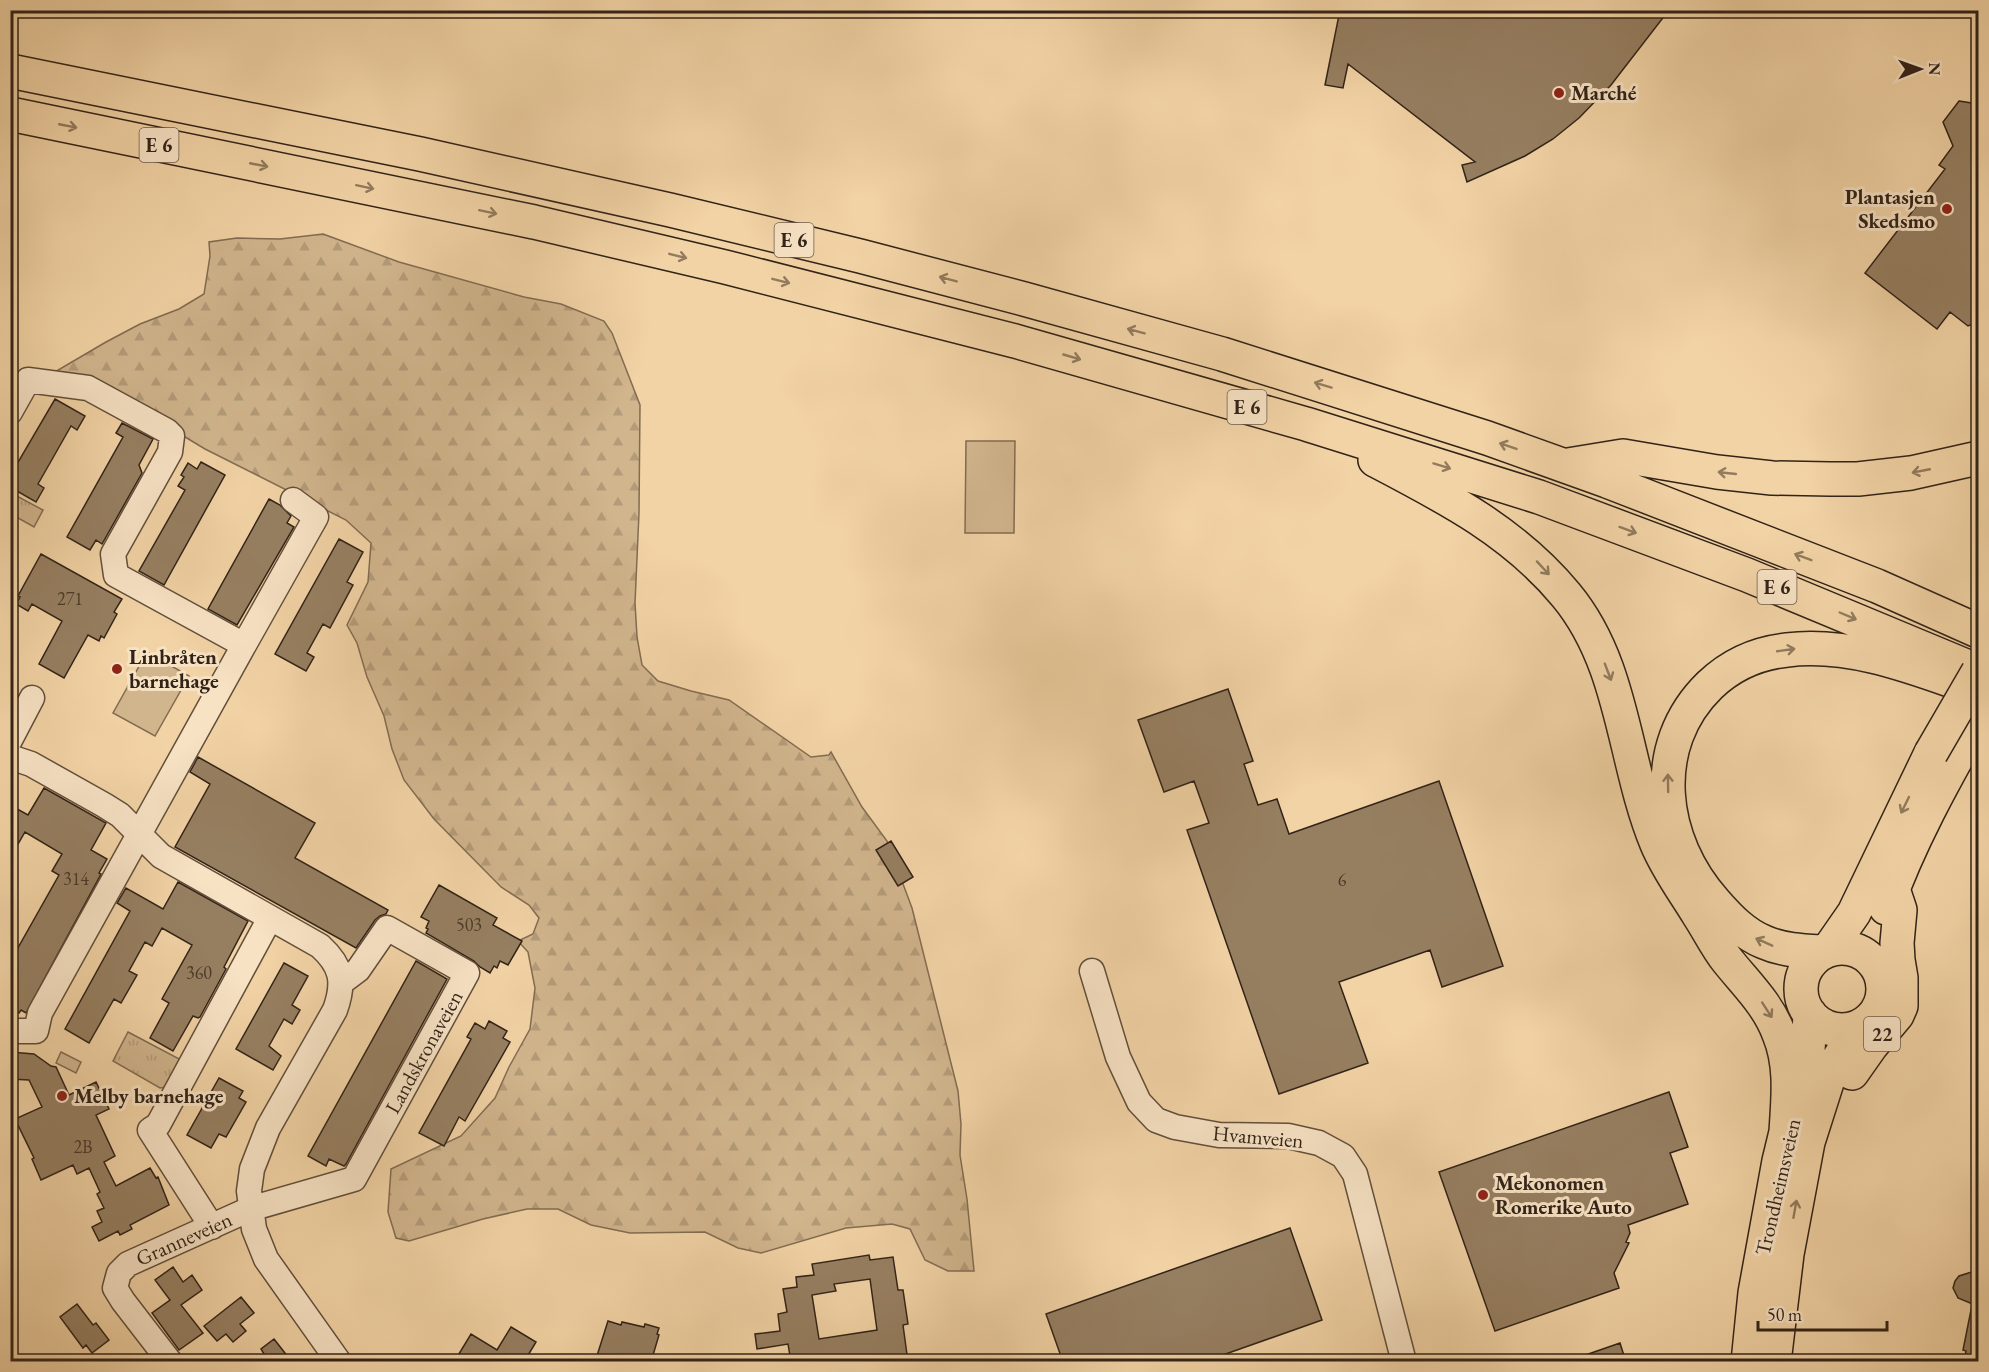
<svg xmlns="http://www.w3.org/2000/svg" width="1989" height="1372" viewBox="0 0 1989 1372" font-family="'EB Garamond',serif">
  <style>
    .grass { fill: url(#grass-tufts); stroke: #826c52; stroke-width: 1.5 }
    .forest { fill: url(#forest-firs); stroke: #826c52; stroke-width: 1.5 }
    .garden { fill: #d1b58d; stroke: #826c52; stroke-width: 1.5 }
    .building { fill: #967f61; stroke: #322318; stroke-width: 1.5; fill-rule: evenodd }
    .lines { fill: none; stroke-linecap: round; stroke-linejoin: round }
    .minor-casing { stroke: #624f3b; stroke-width: 27 }
    .highway-casing { stroke: #322318; stroke-width: 36 }
    .minor { stroke: #f7e2c4; stroke-width: 24 }
    .highway { stroke: #f2d3a5; stroke-width: 33 }
    .highway-bridge-casing { stroke: #322318; stroke-width: 36; stroke-linecap: butt }
    .highway-bridge { stroke: #f2d3a5; stroke-width: 33 }
    .oneway { stroke: #927b5e }
    .poi-dot { fill: #8f2418; stroke: #f7e2c4; stroke-width: 2 }
    .labels { text-anchor: middle; stroke-width: 6; stroke-linejoin: round; paint-order: stroke }
    .number-label { font-size: 18px; fill: #4b3a2a }
    .shield { fill: #f7e2c4; stroke: #6d5c4c; stroke-width: 1.5 }
    .shield-label { font-size: 20px; font-weight: bold; fill: #322318 }
    .poi-label { font-size: 21px; font-weight: bold; fill: #322318; stroke: #f7e2c4; text-anchor: start }
    .street-label { font-size: 21px; fill: #322318; stroke: #f7e2c4 }
  </style>
  <defs>
    <pattern id="grass-tufts" width="24" height="20" patternUnits="userSpaceOnUse" patternTransform="scale(1.5)"><rect width="24" height="20" fill="#d1b58d"/><path d="M3 7l-1-3M5 7V3M7 7l1-3M15 17l-1-3M17 17v-4M19 17l1-3" fill="none" stroke="#b49b79"/></pattern>
    <pattern id="forest-firs" width="22" height="20" patternUnits="userSpaceOnUse" patternTransform="scale(1.5)"><rect width="22" height="20" fill="#d1b58d"/><path d="M5 1l3.5 6h-7zM16 11l3.5 6h-7z" fill="#b49b79"/></pattern>
  </defs>
  <rect width="100%" height="100%" fill="#f2d3a5"/>
  <filter id="stains"><feTurbulence type="fractalNoise" baseFrequency=".00333" numOctaves="4"/><feColorMatrix values="0 0 0 0 .2 0 0 0 0 .09 0 0 0 0 .02 0 0 0 .5 -.17"/></filter>
  <radialGradient id="worn" r=".72"><stop offset=".6" stop-color="#630" stop-opacity="0"/><stop offset="1" stop-color="#630" stop-opacity=".3"/></radialGradient>
  <path class="grass" d="M11,493L43,510L34,527L11,514Z
    M128,1032L185,1062L173,1086L160,1088L113,1061Z
    M61,1052L81,1062L76,1073L56,1063Z"/>
  <path class="forest" d="M323,234L399,262L524,297L561,304L604,321L612,333L640,405L639,513L635,603L637,637L642,665L658,681L691,691L729,700L811,757L829,755L831,752L862,807L887,841L912,908L958,1091L961,1124L960,1155L967,1199L974,1271H948L925,1260L910,1229L892,1224L846,1228L761,1253L738,1248L705,1232L630,1233L591,1225L558,1209H527L483,1219L409,1241L396,1238L388,1212L391,1169L461,1136L495,1098L509,1067L530,1029L535,988L528,952L518,941L533,934L539,918L529,905L501,887L434,819L404,780L392,749L384,716L367,677L357,643L347,625L368,582L371,543L346,520L205,449L157,420L41,380L106,342L140,324L179,309L204,294L210,256L209,242L237,238L280,239Z"/>
  <path class="garden" d="M966,441H1015L1014,533H965Z
    M147,652L189,676L155,736L113,713Z"/>
  <path class="building" d="M1340,10H1669L1611,85L1579,118L1553,139L1525,156L1467,182L1462,165L1475,162L1348,64L1343,88L1325,85Z
    M1959,101L1978,104V322L1968,326L1950,312L1937,329L1865,273L1945,169L1939,165L1953,146L1943,122Z
    M55,399L85,416L77,430L71,426L46,470L38,484L44,488L36,502L10,487V476Z
    M122,423L153,439L139,465L142,473L102,544L96,540L90,550L67,537L123,437L116,433Z
    M201,462L225,475L164,585L139,571L185,490L178,486L184,477L181,475L188,463L197,469Z
    M269,499L280,505L291,516L287,523L294,527L237,625L208,609Z
    M339,539L363,552L347,582L353,585L330,628L323,624L307,653L314,657L306,671L275,654Z
    M41,554L122,599L114,612L117,614L104,638L101,636L99,641L88,635L64,678L39,664L62,621L32,604L28,611L16,604L20,597L18,596Z
    M1228,689L1253,761L1244,764L1258,805L1277,799L1289,834L1439,781L1503,966L1442,987L1430,950L1339,982L1368,1063L1279,1094L1187,830L1209,823L1194,781L1164,792L1138,720Z
    M198,757L315,823L295,858L388,910L386,914L380,916L375,920L356,948L175,847L210,784L190,772Z
    M44,788L106,823L91,850L107,859L99,873L101,874L26,1013L21,1010L19,1013L10,1008V962L59,875L52,871L62,854L25,832L10,858V805L28,815Z
    M891,841L913,877L898,886L876,850Z
    M178,882L248,921L224,967L226,969L200,1017L198,1018L193,1016L173,1051L150,1038L169,1003L162,999L192,945L162,928L152,946L145,942L129,971L137,975L121,1003L114,999L89,1043L65,1029L130,911L117,903L126,888L163,909Z
    M439,885L497,918L493,925L522,941L508,965L500,961L497,968L494,966L490,973L480,967L474,961L426,933L428,929L426,928L429,921L421,917Z
    M416,961L447,979L346,1164L344,1166L329,1159L326,1166L308,1156Z
    M284,963L308,976L292,1005L300,1010L292,1024L284,1019L269,1046L281,1056L273,1070L236,1049Z
    M489,1021L507,1031L503,1038L510,1042L465,1121L459,1117L444,1146L419,1133L471,1039L467,1037L475,1023L485,1029Z
    M10,1052L34,1054L51,1066L56,1067L69,1095L96,1082L109,1109L96,1115L115,1156L104,1162L116,1186L150,1168L156,1178L158,1177L169,1205L130,1225L132,1229L120,1235L118,1231L99,1241L92,1227L102,1222L97,1211L104,1208L97,1194L100,1192L89,1168L77,1174L73,1165L41,1180L32,1159L34,1158L15,1119L42,1107L29,1080L10,1079Z
    M219,1078L243,1091L239,1098L246,1102L226,1137L219,1134L211,1148L187,1135Z
    M1669,1092L1688,1147L1670,1153L1688,1204L1628,1225L1630,1233L1626,1242L1629,1243L1614,1273L1619,1288L1495,1331L1439,1172Z
    M1290,1228L1322,1320L1203,1362H1063L1046,1314Z
    M869,1255L870,1260L893,1257L898,1290H903L908,1324L903,1325L908,1362H791L788,1344L757,1349L755,1334L780,1331L778,1314L787,1312L783,1289L797,1287L796,1277L814,1275L812,1264ZM870,1279L877,1330L819,1339L812,1295L836,1291L834,1284Z
    M173,1267L183,1282L192,1275L202,1290L181,1305L203,1333L179,1350L152,1313L170,1300L155,1280Z
    M1978,1270V1362H1964L1966,1351L1963,1350L1972,1305H1975L1958,1298L1953,1288L1955,1281L1959,1276Z
    M241,1297L254,1313L240,1324L246,1331L233,1342L226,1334L217,1341L204,1326Z
    M77,1304L93,1325L96,1323L109,1340L92,1353L86,1345L83,1348L60,1317Z
    M608,1321L621,1325L622,1322L644,1327L645,1324L659,1328L657,1334L659,1335L651,1362H595Z
    M511,1327L536,1342L524,1362H454L471,1334L497,1350Z
    M274,1339L292,1362H255L264,1354L261,1349Z
    M1620,1343L1626,1362H1575L1574,1359Z"/>
  <g class="lines">
    <g class="minor-casing">
      <path id="minor" d="M10,412L28,380L88,388L167,431L172,436L170,452L113,554L116,575L244,645L316,517L293,500
        M10,740L32,698
        M10,757L31,764L104,805L120,815L161,856L320,946C342,966 345,982 335,1010L268,1128L252,1169L249,1191L254,1229L266,1259L339,1362
        M1092,971L1118,1057L1139,1102L1156,1120L1175,1127L1219,1135L1288,1136L1319,1143L1343,1156L1355,1174L1404,1362
        M10,1031H36L40,1013L244,645
        M212,1227L150,1130L158,1125L270,918
        M170,1362L123,1301L115,1288L119,1273L128,1264L250,1209L354,1179L467,973L387,928L358,970L342,982"/>
    </g>
    <g class="highway-casing">
      <path id="highway" d="M10,71L420,154L670,210L860,256L1024,299L1222,354L1487,438L1607,481L1877,586L1978,631
        M10,114L534,222L725,267L1015,341L1306,424L1539,497L1747,575L1978,671
        M1375,460C1446,497 1514,532 1566,595C1625,666 1623,762 1657,844C1668,870 1684,891 1698,914C1708,929 1716,946 1727,960C1746,984 1768,1004 1779,1034C1792,1065 1788,1099 1786,1132
        M1568,465L1623,456L1717,472L1772,478L1830,479H1858L1911,473L1978,458
        M1886,908C1909,843 1944,780 1978,720
        M1801 989a41 41 0 1 1 82 0a41 41 0 1 1-82 0Z
        M1829,949L1854,913L1931,753
        M1821,952C1802,951 1782,950 1764,942C1744,934 1729,918 1715,902C1660,841 1647,746 1710,685C1731,665 1758,653 1787,650C1844,643 1902,663 1955,682
        M1852,1073L1871,1046L1897,1015L1901,1006V978L1898,960L1897,943L1900,910L1893,889
        M1748,1362L1755,1293L1779,1161L1786,1132L1801,1094L1807,1070L1810,1014
        M1774,1362L1787,1254L1808,1142L1830,1073L1858,1027"/>
    </g>
    <use href="#minor" class="minor"/>
    <use href="#highway" class="highway"/>
    <g class="highway-bridge-casing">
      <path id="highway-bridge" d="M1931,753L1978,672"/>
    </g>
    <use href="#highway-bridge" class="highway-bridge"/>
  </g>
  <defs><path id="oneway-shaft" d="M-6 0H5M1.5-3L5.5 0L1.5 3" fill="none" stroke-width="1.6" stroke-linecap="round" stroke-linejoin="round" transform="scale(1.5)"/></defs>
  <g class="oneway">
    <use href="#oneway-shaft" transform="translate(68 126) rotate(11)"/>
    <use href="#oneway-shaft" transform="translate(259 165) rotate(11)"/>
    <use href="#oneway-shaft" transform="translate(365 187) rotate(12)"/>
    <use href="#oneway-shaft" transform="translate(488 212) rotate(12)"/>
    <use href="#oneway-shaft" transform="translate(678 256) rotate(14)"/>
    <use href="#oneway-shaft" transform="translate(948 279) rotate(-165)"/>
    <use href="#oneway-shaft" transform="translate(781 281) rotate(14)"/>
    <use href="#oneway-shaft" transform="translate(1136 331) rotate(-165)"/>
    <use href="#oneway-shaft" transform="translate(1072 357) rotate(16)"/>
    <use href="#oneway-shaft" transform="translate(1323 385) rotate(-163)"/>
    <use href="#oneway-shaft" transform="translate(1508 446) rotate(-161)"/>
    <use href="#oneway-shaft" transform="translate(1442 466) rotate(17)"/>
    <use href="#oneway-shaft" transform="translate(1921 471) rotate(169)"/>
    <use href="#oneway-shaft" transform="translate(1727 473) rotate(-174)"/>
    <use href="#oneway-shaft" transform="translate(1628 530) rotate(20)"/>
    <use href="#oneway-shaft" transform="translate(1803 557) rotate(-159)"/>
    <use href="#oneway-shaft" transform="translate(1543 568) rotate(47)"/>
    <use href="#oneway-shaft" transform="translate(1848 616) rotate(23)"/>
    <use href="#oneway-shaft" transform="translate(1786 650) rotate(-8)"/>
    <use href="#oneway-shaft" transform="translate(1608 672) rotate(69)"/>
    <use href="#oneway-shaft" transform="translate(1668 783) rotate(-91)"/>
    <use href="#oneway-shaft" transform="translate(1905 805) rotate(116)"/>
    <use href="#oneway-shaft" transform="translate(1764 942) rotate(-156)"/>
    <use href="#oneway-shaft" transform="translate(1767 1010) rotate(57)"/>
    <use href="#oneway-shaft" transform="translate(1795 1209) rotate(-80)"/>
  </g>
  <g class="poi-dot">
    <circle cx="1559" cy="93" r="6"/>
    <circle cx="1947" cy="209" r="6"/>
    <circle cx="117" cy="669" r="6"/>
    <circle cx="62" cy="1096" r="6"/>
    <circle cx="1483" cy="1195" r="6"/>
  </g>
  <g class="labels">
    <g class="number-label">
      <text x="70" y="605">271</text>
      <text x="76" y="885">314</text>
      <text x="1342" y="886">6</text>
      <text x="469" y="931">503</text>
      <text x="199" y="979">360</text>
      <text x="83" y="1153">2B</text>
    </g>
    <g class="shield">
      <rect x="139.5" y="128" width="39" height="34" rx="4.5"/>
      <rect x="774.5" y="223" width="39" height="34" rx="4.5"/>
      <rect x="1227.5" y="390" width="39" height="34" rx="4.5"/>
      <rect x="1757.5" y="570" width="39" height="34" rx="4.5"/>
      <rect x="1864" y="1017" width="36" height="34" rx="4.5"/>
    </g>
    <g class="shield-label">
      <text x="159" y="152">E 6</text>
      <text x="794" y="247">E 6</text>
      <text x="1247" y="414">E 6</text>
      <text x="1777" y="594">E 6</text>
      <text x="1882" y="1041">22</text>
    </g>
    <g class="poi-label">
      <text x="1571" y="100">Marché</text>
      <text x="1935" y="204" text-anchor="end">Plantasjen<tspan x="1935" dy="24">Skedsmo</tspan></text>
      <text x="129" y="664">Linbråten<tspan x="129" dy="24">barnehage</tspan></text>
      <text x="74" y="1103">Melby barnehage</text>
      <text x="1495" y="1190">Mekonomen<tspan x="1495" dy="24">Romerike Auto</tspan></text>
    </g>
    <g class="street-label">
      <text transform="translate(424 1052) rotate(-61)" y="7">Landskronaveien</text>
      <text transform="translate(1258 1137) rotate(5)" y="7">Hvamveien</text>
      <text transform="translate(1778 1187) rotate(-77)" y="7">Trondheimsveien</text>
      <text transform="translate(184 1239) rotate(-24)" y="7">Granneveien</text>
    </g>
  </g>
  <rect width="1989" height="1372" fill="none" stroke="#f2d3a5" stroke-width="36"/>
  <rect x="12" y="12" width="1965" height="1348" fill="none" stroke="#322318" stroke-width="3"/>
  <rect x="18" y="18" width="1953" height="1336" fill="none" stroke="#322318" stroke-width="1.5"/>
  <g transform="translate(1920 69) rotate(89)" stroke="#f7e2c4" stroke-width="4.5" paint-order="stroke">
  <path d="M0-4.5L10 22L0 15L-10 22Z" fill="#322318"/>
  <text y="-9" font-size="16" font-weight="bold" text-anchor="middle" fill="#322318">N</text>
  </g>
  <path d="M1758 1321v9h129v-9" fill="none" stroke="#322318" stroke-width="3"/>
  <text x="1767" y="1321" font-size="18" fill="#322318" stroke="#f7e2c4" stroke-width="4.5" paint-order="stroke">50 m</text>
  <rect width="100%" height="100%" filter="url(#stains)"/>
  <rect width="100%" height="100%" fill="url(#worn)"/>
</svg>
